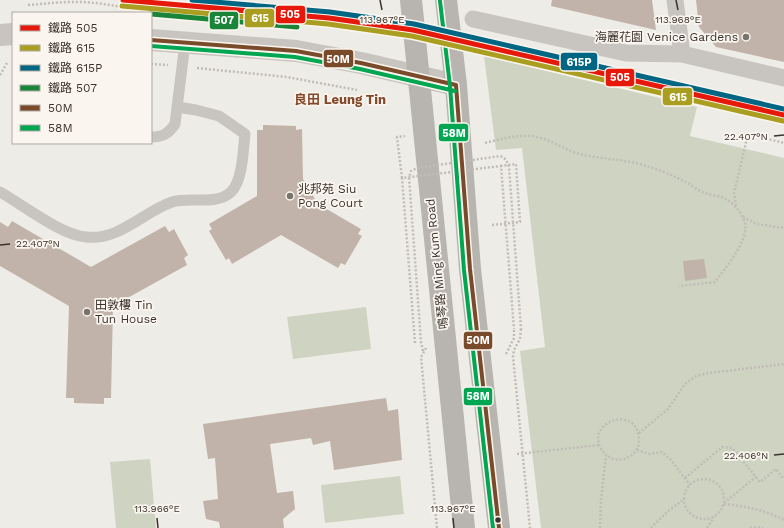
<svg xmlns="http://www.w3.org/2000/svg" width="784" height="528" viewBox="0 0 784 528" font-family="'Work Sans','Noto Sans TC',sans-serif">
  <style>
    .green { fill: #ced4c1 }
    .building { fill: #c1b3a9 }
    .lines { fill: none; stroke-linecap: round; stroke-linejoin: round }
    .path { stroke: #c1bcb7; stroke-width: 2.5; stroke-dasharray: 2 2; stroke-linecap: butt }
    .service { stroke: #c8c4bf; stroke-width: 11 }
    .pedestrian { stroke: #c8c4bf; stroke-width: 17 }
    .tertiary { stroke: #c8c4bf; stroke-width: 22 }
    .secondary { stroke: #b8b4af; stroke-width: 22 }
    .path-bridge { stroke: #c1bcb7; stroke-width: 2.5; stroke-dasharray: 2 2; stroke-linecap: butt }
    .bus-1-casing { stroke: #faf6ef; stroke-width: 7 }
    .bus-2-casing { stroke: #faf6ef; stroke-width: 7 }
    .bus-1 { stroke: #7a4b2a; stroke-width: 4 }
    .bus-2 { stroke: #00a651; stroke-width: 4 }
    .rail-1-casing { stroke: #faf6ef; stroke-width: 8 }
    .rail-2-casing { stroke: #faf6ef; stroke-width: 8 }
    .rail-3-casing { stroke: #faf6ef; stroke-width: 8 }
    .rail-4-casing { stroke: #faf6ef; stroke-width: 8 }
    .rail-1 { stroke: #e6180a; stroke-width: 5 }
    .rail-2 { stroke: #aa9e21; stroke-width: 5 }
    .rail-3 { stroke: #006684; stroke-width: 5 }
    .rail-4 { stroke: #1a8539; stroke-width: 5 }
    .ticks { fill: none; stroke: #3a322c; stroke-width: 1.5 }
    .poi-dot { fill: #79736d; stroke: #faf6ef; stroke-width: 1.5 }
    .bus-dot { fill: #3a322c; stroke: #faf6ef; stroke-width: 1.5 }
    .labels { text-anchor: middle; stroke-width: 3.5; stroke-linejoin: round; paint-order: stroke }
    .poi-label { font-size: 12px; fill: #3a322c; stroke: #faf6ef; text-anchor: start }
    .street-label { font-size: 12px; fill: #3a322c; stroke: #faf6ef }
    .neighbourhood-label { font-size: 13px; font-weight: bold; fill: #84492a; stroke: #faf6ef }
    .ticks-label { font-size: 10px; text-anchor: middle; fill: #3a322c; stroke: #faf6ef; stroke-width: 3.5; stroke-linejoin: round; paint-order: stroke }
    .line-badge { stroke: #faf6ef; stroke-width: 1.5 }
    .badge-label { font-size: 11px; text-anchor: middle; font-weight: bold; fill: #fff }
  </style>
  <rect width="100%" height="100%" fill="#eeece6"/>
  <path class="green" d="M484,56L697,107L690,136L784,158V528H541L520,351L545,347L522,148L496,150Z
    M366,307L371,349L293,359L287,317Z
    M150,459L156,528H116L110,462Z
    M400,476L404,514L325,523L321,485Z"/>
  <path class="building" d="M552,0H652L656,30L551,6Z
    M696,0H784V62L716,47L699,27Z
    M263,125L296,126V130L302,129L303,179L318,204L361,229L358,234L362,236L345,265L341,263L338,268L281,235L232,264L229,258L226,260L209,231L212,229L209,224L257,196V130H263Z
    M12,221L91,267L165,226L169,232L174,229L188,255L184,258L187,265L113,306L111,398H104V404L74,403V398H66L69,306L0,266V222L8,227Z
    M704,259L707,278L685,281L683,261Z
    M386,398L388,411L398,409L402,460L334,470L330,441L313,445L311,438L270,444L277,493L293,491L295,509L283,519L284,528H220L219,522L206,519L203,501L218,499L215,458L208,459L203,424Z"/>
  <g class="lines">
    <path class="path" d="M28,5C43,4 57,2 72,2C101,1 131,10 160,13
      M146,11L147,0
      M151,64L168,65
      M197,68L287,77L357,90
      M0,75L7,63
      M485,143C501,139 515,135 532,136C550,138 563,150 580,154C600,159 620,159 640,164C658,169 675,176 691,185C694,187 697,190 701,191C708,195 715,195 721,197C732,201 742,212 745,223C749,241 725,268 715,282L679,286
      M402,178L397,137L405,136
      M736,206L734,193L748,134L784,143
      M743,217L757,224L784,228
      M492,225L520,222L516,164L501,166
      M521,329L520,339L514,350L513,357L530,528
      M426,348L421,357L437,528
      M506,354L514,338V329
      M639,433L668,409L685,384L696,376L709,373L784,364
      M637,450L649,454L662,452L671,460L690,485
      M517,454L599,445
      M685,478L722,447L732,448L760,482L776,469L784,479
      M684 499a20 20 0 1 1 40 0a20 20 0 1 1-40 0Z
      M724,503L756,477
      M724,504C745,506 765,510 784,520
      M600,528L601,500L606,455C577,425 637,401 639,439C640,452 627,462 615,459C612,459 609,457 606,455
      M651,528L667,512L684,499
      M707,528L714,517
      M750,528L757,527L763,528"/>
    <path class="service" d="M151,137C163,137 168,134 175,124L185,43
      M0,192C23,205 61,235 86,237C119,241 143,212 172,202C190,196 216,206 231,192C243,180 243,150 245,134L219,116L196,110L177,107"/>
    <path class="pedestrian" d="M675,0L682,54
      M473,19L626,53L682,54L784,78"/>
    <path class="tertiary" d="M0,35L13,34
      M151,40L296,51L361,63L456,85"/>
    <path class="secondary" d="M411,0L464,528
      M446,0L456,85L470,269L499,528"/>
    <path class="path-bridge" d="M415,343L402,178L501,166L514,329
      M423,351L421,342L409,177L411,171L417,168L500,156C506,158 507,162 509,167L521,329"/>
    <g class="bus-1-casing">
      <path id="bus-1" d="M151,40L296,51L361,63L456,85L470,269L499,528"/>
    </g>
    <g class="bus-2-casing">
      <path id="bus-2" d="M440,1L450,86L464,270L493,528
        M151,46L295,57L360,69L455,91"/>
    </g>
    <use href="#bus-1" class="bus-1"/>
    <use href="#bus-2" class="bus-2"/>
    <g class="rail-1-casing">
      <path id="rail-1" d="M123,0L329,18L413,30L784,115"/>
    </g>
    <g class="rail-2-casing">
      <path id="rail-2" d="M122,6L328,24L412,36L783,121"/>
    </g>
    <g class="rail-3-casing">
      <path id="rail-3" d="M192,0L330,12L414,24L784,109"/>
    </g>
    <g class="rail-4-casing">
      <path id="rail-4" d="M151,14L297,27"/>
    </g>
    <use href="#rail-1" class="rail-1"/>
    <use href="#rail-2" class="rail-2"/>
    <use href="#rail-3" class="rail-3"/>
    <use href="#rail-4" class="rail-4"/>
  </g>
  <path class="ticks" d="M380,0L382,10M676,0L678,10M774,136L784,135M0,245L10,244M774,455L784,454M157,518L158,528M453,518L454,528"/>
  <g class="poi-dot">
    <circle cx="746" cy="37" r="4"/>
    <circle cx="290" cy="196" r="4"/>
    <circle cx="87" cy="312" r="4"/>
  </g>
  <circle class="bus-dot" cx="498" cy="520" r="3.5"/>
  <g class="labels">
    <g class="poi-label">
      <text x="738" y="41" text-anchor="end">海麗花園 Venice Gardens</text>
      <text x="298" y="193">兆邦苑 Siu<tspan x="298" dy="14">Pong Court</tspan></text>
      <text x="95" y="309">田敦樓 Tin<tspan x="95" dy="14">Tun House</tspan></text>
    </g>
    <g class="street-label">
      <text transform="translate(437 264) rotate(-96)" y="4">鳴琴路 Ming Kum Road</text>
    </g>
    <g class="neighbourhood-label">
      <text x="340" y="104">良田 Leung Tin</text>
    </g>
  </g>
  <g class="ticks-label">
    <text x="382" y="23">113.967°E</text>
    <text x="678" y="23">113.968°E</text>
    <text x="746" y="140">22.407°N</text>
    <text x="38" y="247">22.407°N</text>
    <text x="746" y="459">22.406°N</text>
    <text x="157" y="512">113.966°E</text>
    <text x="453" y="512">113.967°E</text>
  </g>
  <g class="line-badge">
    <rect x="275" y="5" width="31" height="19" rx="4" fill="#e6180a"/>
    <rect x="244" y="8" width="31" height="20" rx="4" fill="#aa9e21"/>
    <rect x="209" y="11" width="30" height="19" rx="4" fill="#1a8539"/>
    <rect x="323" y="49" width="31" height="19" rx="4" fill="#7a4b2a"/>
    <rect x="560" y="52" width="38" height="19" rx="4" fill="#006684"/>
    <rect x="605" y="68" width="30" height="19" rx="4" fill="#e6180a"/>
    <rect x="662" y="87" width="31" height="19" rx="4" fill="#aa9e21"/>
    <rect x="438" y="123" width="31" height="19" rx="4" fill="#00a651"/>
    <rect x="463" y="331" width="30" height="19" rx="4" fill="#7a4b2a"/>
    <rect x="463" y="387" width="30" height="19" rx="4" fill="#00a651"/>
  </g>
  <g class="badge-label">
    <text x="290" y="18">505</text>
    <text x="260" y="22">615</text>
    <text x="224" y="24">507</text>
    <text x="338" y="63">50M</text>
    <text x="579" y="66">615P</text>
    <text x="620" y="81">505</text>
    <text x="678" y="101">615</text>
    <text x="454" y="137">58M</text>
    <text x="478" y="344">50M</text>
    <text x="478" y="400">58M</text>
  </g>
  <rect x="12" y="12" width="140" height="132" fill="#faf6ef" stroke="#ada8a1"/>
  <rect x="20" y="25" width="20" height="6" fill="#e6180a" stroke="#ada8a1"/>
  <text x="48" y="32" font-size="12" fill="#3a322c">鐵路 505</text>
  <rect x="20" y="45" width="20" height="6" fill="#aa9e21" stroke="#ada8a1"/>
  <text x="48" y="52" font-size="12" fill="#3a322c">鐵路 615</text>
  <rect x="20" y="65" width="20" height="6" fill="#006684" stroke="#ada8a1"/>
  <text x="48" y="72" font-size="12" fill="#3a322c">鐵路 615P</text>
  <rect x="20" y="85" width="20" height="6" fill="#1a8539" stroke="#ada8a1"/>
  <text x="48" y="92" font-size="12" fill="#3a322c">鐵路 507</text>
  <rect x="20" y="105" width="20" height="6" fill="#7a4b2a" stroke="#ada8a1"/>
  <text x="48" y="112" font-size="12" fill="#3a322c">50M</text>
  <rect x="20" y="125" width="20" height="6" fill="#00a651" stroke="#ada8a1"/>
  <text x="48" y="132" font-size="12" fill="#3a322c">58M</text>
</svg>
